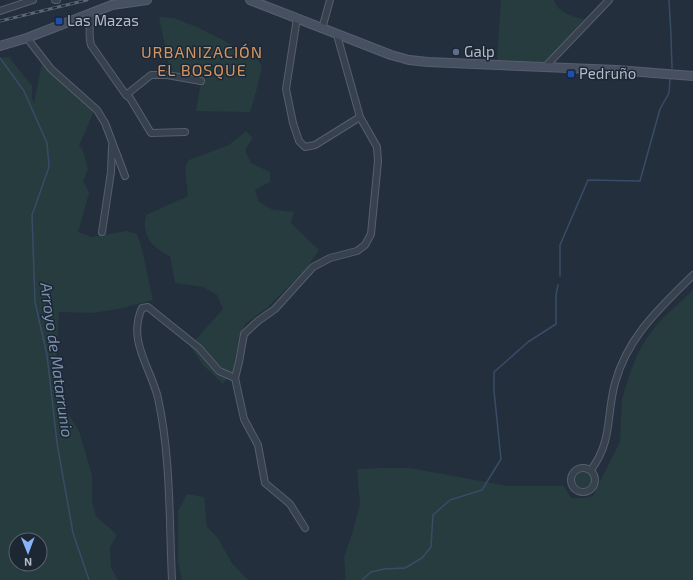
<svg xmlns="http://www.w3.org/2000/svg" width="693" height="580" viewBox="0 0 693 580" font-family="'Exo 2',sans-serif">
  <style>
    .green { fill: #263c3f; fill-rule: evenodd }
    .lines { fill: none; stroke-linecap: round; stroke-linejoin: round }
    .stream { stroke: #394c67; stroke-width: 1.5 }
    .street-casing { stroke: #565f6c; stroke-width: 8 }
    .secondary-casing { stroke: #565f6c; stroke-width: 10 }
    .street { stroke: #38414e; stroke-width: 6 }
    .secondary { stroke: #465061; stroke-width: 8 }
    .rail-casing { stroke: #5a6575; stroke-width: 3 }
    .rail { stroke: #1d2633; stroke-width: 1.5; stroke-dasharray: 4.5; stroke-linecap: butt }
    .transit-dot { fill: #1a4fb4; stroke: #1d2633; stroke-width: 1.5 }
    .service-dot { fill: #5c6f8a; stroke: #1d2633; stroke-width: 1.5 }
    .labels { text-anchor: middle; stroke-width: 3; stroke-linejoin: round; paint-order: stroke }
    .poi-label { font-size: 15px; fill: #b4bcc9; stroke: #1d2633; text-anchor: start }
    .neighbourhood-label { font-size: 16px; letter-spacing: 1px; fill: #d59563; stroke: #1d2633 }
    .water-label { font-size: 16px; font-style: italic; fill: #7c92b1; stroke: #1d2633 }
  </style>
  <rect width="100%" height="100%" fill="#242f3e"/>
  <path class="green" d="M501,0H554C558,14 573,16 586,20L545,62L497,60Z
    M159,17L174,18L199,28L223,40L258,60L262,66L256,92L250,112L196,111L201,81L171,75Z
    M9,57L32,86V98L34,104L42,62C57,82 77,95 94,111L79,146L82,148L88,169L83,181L89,193L78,232L92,237L127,231L137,234L142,249L153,300L119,309L92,313L59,312L55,380L57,396L79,431L92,475V502L96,516L117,535L110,547L111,567L118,580H0V58ZM16,540H40V564H16Z
    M246,131L253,138L245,150L251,163L270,172V182L255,190L259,202L273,210L294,212L291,223L319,250L306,269L267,308L246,323L239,337L233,372L223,384L203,365L190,346L223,309L217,295L203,287L175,283L170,256C152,248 141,235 146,215L188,196L185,168L189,160L229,145Z
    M693,290V580H341L346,579L344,557L353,531L360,504L357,469L380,468H410L508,486H564L571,498H585L593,496L620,442L622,399L629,376L637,355L646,339L660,321Z
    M574 479a9 9 0 1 1 18 0a9 9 0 1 1-18 0Z
    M187,494L204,497L207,527L218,538L231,562L248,580H182L178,562V511Z"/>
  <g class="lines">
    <path class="stream" d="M669,0L671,35L672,68
      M0,58L24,91L47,143L49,167L32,215L35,302L47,355L57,443L73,533L89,580
      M560,276V245L588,180L640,181L660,109L669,93L670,79
      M362,580L371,572L384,569L405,568L422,558L431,547L433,515L450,500L482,490L501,459L494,391V372L528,342L556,324V295L558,285"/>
    <g class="street-casing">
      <path id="street" d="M55,0H57
        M0,11L33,0
        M91,13C90,24 88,35 91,45L126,95L130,98L151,133L185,132
        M297,18L286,89L293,123L299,141L305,147L315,145L360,117
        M322,29L330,0
        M27,38L51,69L97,110L105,123L125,176
        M545,67L609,0
        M126,95L151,75H167L201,81
        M102,232L111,172L112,146
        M571 480a12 12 0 1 1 24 0a12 12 0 1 1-24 0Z
        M591,470C613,440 606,416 615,383C628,336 660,308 693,275
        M305,528L290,504L265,483L258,445L244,419L235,378L239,362L244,334L258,321L275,309L313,267L330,258L357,251L365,245L371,234L378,161L377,147L360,117L337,35
        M172,580C169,519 171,458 158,398C151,368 127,341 142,308L148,307L154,312L199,348L219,371L235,378"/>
    </g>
    <g class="secondary-casing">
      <path id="secondary" d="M250,0L391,55L409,60L428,62L616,70L693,76
        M0,46L27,38L112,5L147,0"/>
    </g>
    <use href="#street" class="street"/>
    <use href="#secondary" class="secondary"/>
    <g class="rail-casing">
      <path id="rail" d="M0,21L87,0"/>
    </g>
    <use href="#rail" class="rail"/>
  </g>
  <g class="transit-dot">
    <rect x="55" y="17" width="8" height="8" rx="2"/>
    <rect x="567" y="70" width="8" height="8" rx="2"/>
  </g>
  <circle class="service-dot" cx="456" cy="52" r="4"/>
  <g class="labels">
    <g class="poi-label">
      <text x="67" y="26">Las Mazas</text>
      <text x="464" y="57">Galp</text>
      <text x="579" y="79">Pedruño</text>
    </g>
    <g class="neighbourhood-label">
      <text x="202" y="58">URBANIZACIÓN<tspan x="202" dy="18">EL BOSQUE</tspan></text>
    </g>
    <g class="water-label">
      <text transform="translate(57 360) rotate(82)" y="6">Arroyo de Matarrunio</text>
    </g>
  </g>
  <g transform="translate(28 552) rotate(179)"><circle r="19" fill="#1d2633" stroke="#59626f"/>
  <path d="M0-3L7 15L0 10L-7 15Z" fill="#8ab4f8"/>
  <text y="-6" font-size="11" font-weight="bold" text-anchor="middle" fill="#b4bcc9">N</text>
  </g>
</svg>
